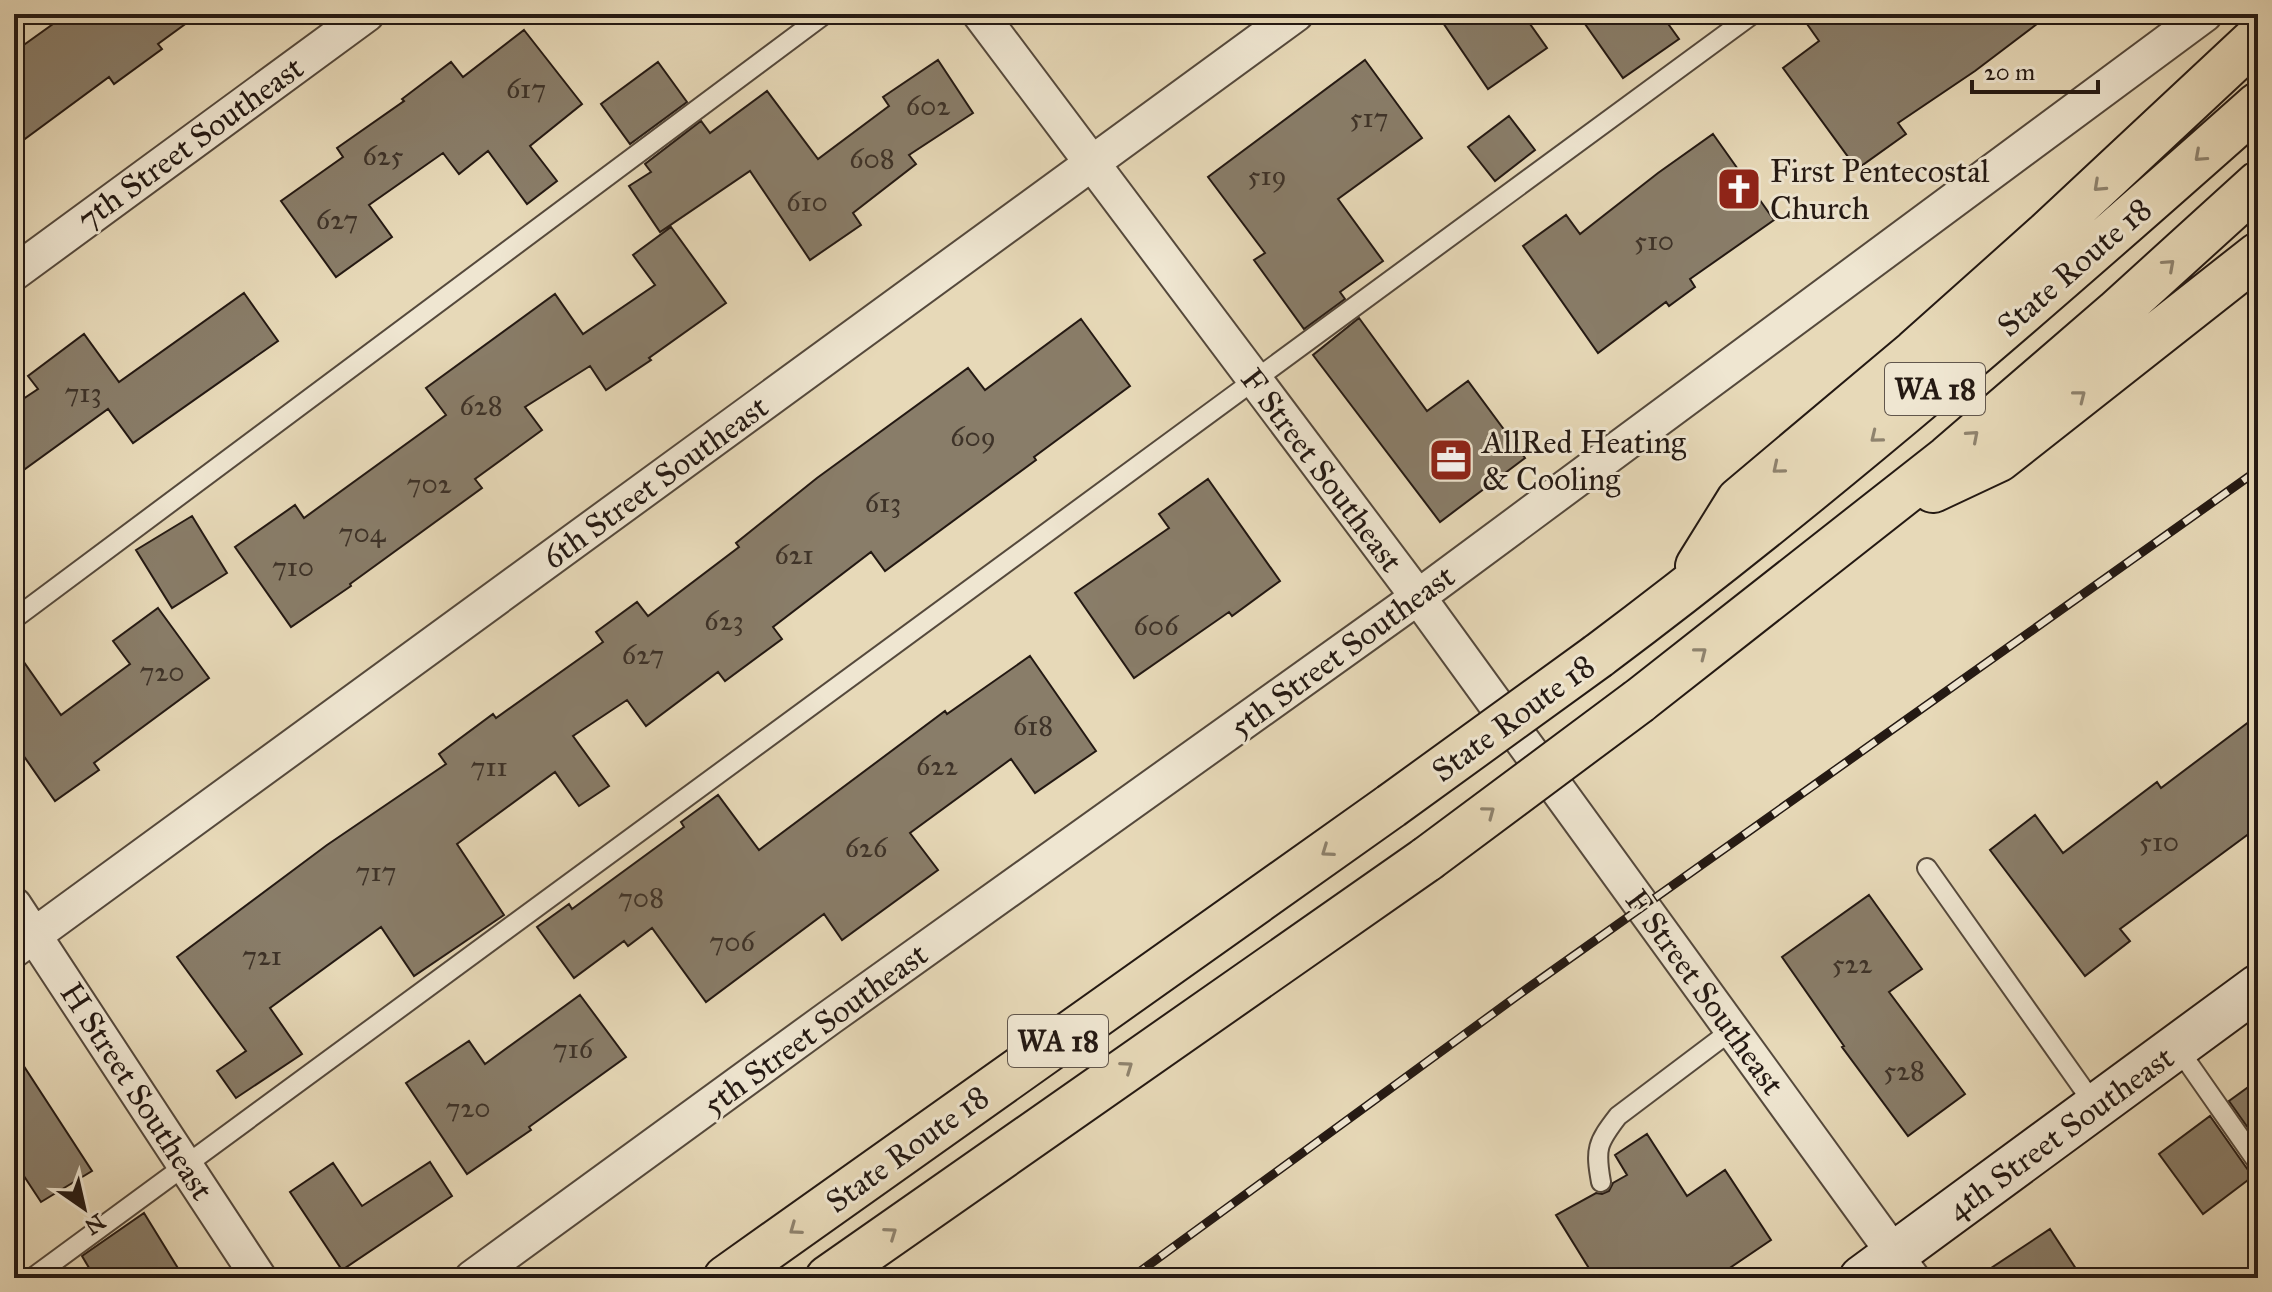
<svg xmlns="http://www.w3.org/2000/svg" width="2272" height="1292" viewBox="0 0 2272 1292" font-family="'IM FELL Great Primer',serif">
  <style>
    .building { fill: #897d69; stroke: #241913; stroke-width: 2 }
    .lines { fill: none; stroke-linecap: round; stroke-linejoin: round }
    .lane-casing { stroke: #55493c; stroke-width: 22 }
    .street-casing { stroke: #55493c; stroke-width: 38 }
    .secondary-casing { stroke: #241913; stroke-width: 48 }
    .highway-casing { stroke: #241913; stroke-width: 48 }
    .lane { stroke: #efe6d1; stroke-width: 18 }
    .street { stroke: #efe6d1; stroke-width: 34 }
    .secondary { stroke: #efe6d1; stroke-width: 44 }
    .highway { stroke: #e7d9b8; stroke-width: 44 }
    .rail-casing { stroke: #241913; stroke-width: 9 }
    .rail { stroke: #efe6d1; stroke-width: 6; stroke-dasharray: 18; stroke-linecap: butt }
    .highway-bridge-casing { stroke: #241913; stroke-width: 48; stroke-linecap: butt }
    .highway-bridge { stroke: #e7d9b8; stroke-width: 44 }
    .oneway { stroke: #8f836e }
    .labels { text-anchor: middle; stroke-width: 6; stroke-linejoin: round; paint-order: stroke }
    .number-label { font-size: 28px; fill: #3d3228 }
    .shield { fill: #efe6d1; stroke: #61564c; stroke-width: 2 }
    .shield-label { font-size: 30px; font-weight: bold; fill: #241913 }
    .street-label { font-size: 32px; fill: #241913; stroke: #efe6d1 }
    .poi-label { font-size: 32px; fill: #241913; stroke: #efe6d1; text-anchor: start }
  </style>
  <rect width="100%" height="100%" fill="#e7d9b8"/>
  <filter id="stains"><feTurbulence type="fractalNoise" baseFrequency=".0025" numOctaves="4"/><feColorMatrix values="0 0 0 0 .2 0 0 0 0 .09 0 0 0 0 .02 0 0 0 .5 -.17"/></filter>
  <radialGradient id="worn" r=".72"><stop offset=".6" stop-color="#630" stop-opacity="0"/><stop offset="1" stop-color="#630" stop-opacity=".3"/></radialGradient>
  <path class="building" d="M67,14H199L158,44L162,49L114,84L109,77L14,147V52Z
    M1437,14H1523L1547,48L1488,89Z
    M1578,14H1661L1679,39L1623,78Z
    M1800,14H2050L1975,71L1898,123L1906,134L1857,169L1783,68L1819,41Z
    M524,30L582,104L530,146L557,181L527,204L488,151L459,174L443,153L369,205L392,237L336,277L281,201L343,157L337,148L404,101L402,99L451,62L463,77Z
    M938,60L973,113L909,155L916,164L853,213L861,225L810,260L750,171L660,232L629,186L651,172L645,164L701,121L710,133L767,91L818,159L889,106L883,97Z
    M1365,60L1422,138L1338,199L1383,261L1340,292L1345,299L1304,329L1254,260L1265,253L1208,177Z
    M658,62L687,102L630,144L601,104Z
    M1509,116L1535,150L1495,181L1468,147Z
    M1713,134L1774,220L1690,279L1695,287L1669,306L1666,302L1598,353L1523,246L1566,215L1580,234L1658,173Z
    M671,227L726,303L649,358L651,360L606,390L590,366L525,407L542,430L475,479L482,488L350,584L351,586L291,627L235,547L295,505L304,518L446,415L426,388L555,294L583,334L655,285L633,255Z
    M244,293L278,341L133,443L108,409L14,477V405L38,389L28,376L84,334L119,382Z
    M1359,318L1427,411L1468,381L1525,458L1440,522L1313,355Z
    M1081,319L1130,386L1034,457L1036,460L885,571L871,552L773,627L782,639L725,681L718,672L646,726L627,700L573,736L609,786L579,806L555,772L457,844L504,915L414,976L381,927L270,1008L302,1054L236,1098L217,1071L246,1051L177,957L327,845L446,764L439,754L493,714L496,718L603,642L596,632L637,602L648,616L739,547L736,543L817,478L968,368L985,390Z
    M1208,479L1280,581L1232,616L1229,612L1134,678L1075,593L1169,528L1159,514Z
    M192,516L227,573L172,608L136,550Z
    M158,608L209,678L94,763L99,770L55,801L14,742V648L61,715L130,664L113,641Z
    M1030,656L1096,751L1035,793L1011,759L910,833L938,870L842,940L824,914L706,1002L652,928L628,946L624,941L574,978L537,927L569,904L572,909L684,827L681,822L718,795L759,850L945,711L947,714Z
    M2258,715V827L2120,929L2130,941L2085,976L1990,850L2035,815L2063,853L2157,782L2161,788Z
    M1869,895L1922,969L1889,992L1965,1094L1908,1136L1842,1047L1844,1046L1782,957Z
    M580,995L626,1057L529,1127L531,1130L467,1174L406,1083L469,1041L485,1064Z
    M14,1051L92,1171L41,1202L14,1161Z
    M2258,1080V1142L2229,1101Z
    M2210,1116L2248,1170L2256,1174L2203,1214L2159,1154Z
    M1647,1134L1687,1196L1725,1170L1771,1240L1715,1278H1595L1556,1215L1596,1193L1602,1194L1609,1191L1613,1183L1627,1175L1615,1155Z
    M430,1162L452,1196L342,1270L290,1192L333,1163L362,1206Z
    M144,1213L184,1278H95L82,1256Z
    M2050,1229L2082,1278H1976Z"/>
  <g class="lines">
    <g class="lane-casing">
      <path id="lane" d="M14,619L825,14
        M1927,868L2096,1107
        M2177,1047L2258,1163
        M1601,1182C1595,1149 1597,1143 1618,1116L1732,1030
        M32,1278L1753,14"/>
    </g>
    <g class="street-casing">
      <path id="street" d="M980,14L1418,597L1912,1278
        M14,273L367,14
        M14,905L259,1278
        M14,950L1296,14
        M472,1278L829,1018L1418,597L2205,14"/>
    </g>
    <g class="secondary-casing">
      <path id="secondary" d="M1862,1278L2258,987"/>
    </g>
    <g class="highway-casing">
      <path id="highway" d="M1933,490L1999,459L2258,255
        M1698,566L1739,500L1915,352L2046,235L2258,37
        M1598,656C1829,483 2043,296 2258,105
        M1639,701L1948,458L2116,313L2258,184
        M726,1278L1391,806
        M828,1278L1427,859"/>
    </g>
    <use href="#lane" class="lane"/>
    <use href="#street" class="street"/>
    <use href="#secondary" class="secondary"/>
    <use href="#highway" class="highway"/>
    <g class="rail-casing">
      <path id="rail" d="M1131,1278L1528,988L2258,470"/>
    </g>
    <use href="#rail" class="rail"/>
    <g class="highway-bridge-casing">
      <path id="highway-bridge" d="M1391,806L1598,656
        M1427,859L1639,701"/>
    </g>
    <use href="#highway-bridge" class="highway-bridge"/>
  </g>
  <defs><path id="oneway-chevron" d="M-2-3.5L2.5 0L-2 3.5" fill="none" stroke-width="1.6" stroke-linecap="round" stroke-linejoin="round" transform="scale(2)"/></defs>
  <g class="oneway">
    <use href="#oneway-chevron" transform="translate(2200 156) rotate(138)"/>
    <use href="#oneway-chevron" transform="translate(2099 186) rotate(137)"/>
    <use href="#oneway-chevron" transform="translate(2169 265) rotate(-42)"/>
    <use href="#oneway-chevron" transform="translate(2080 396) rotate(-38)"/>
    <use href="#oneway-chevron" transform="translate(1973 436) rotate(-41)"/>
    <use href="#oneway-chevron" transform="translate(1876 437) rotate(141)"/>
    <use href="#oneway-chevron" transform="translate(1778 468) rotate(140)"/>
    <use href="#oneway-chevron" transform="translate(1701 653) rotate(-38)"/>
    <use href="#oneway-chevron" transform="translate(1489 812) rotate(-37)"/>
    <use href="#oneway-chevron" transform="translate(1327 851) rotate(145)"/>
    <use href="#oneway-chevron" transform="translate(1127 1067) rotate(-35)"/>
    <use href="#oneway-chevron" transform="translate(795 1229) rotate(144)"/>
    <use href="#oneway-chevron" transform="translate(891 1233) rotate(-35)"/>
  </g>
  <defs>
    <g id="church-square" transform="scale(2.3)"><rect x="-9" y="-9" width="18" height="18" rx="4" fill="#8f2418" stroke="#efe6d1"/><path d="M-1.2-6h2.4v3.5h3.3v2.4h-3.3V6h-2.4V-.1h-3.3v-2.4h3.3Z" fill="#fff"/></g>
    <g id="office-square" transform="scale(2.3)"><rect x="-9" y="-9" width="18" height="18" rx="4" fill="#8f2418" stroke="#efe6d1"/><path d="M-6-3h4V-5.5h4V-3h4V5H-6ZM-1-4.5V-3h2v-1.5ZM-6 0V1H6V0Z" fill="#fff"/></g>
  </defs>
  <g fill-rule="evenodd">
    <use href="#church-square" x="1739" y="189"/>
    <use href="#office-square" x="1451" y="460"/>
  </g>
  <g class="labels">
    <g class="number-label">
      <text x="526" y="98">617</text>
      <text x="928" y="115">602</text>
      <text x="1369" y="127">517</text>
      <text x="383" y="165">625</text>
      <text x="872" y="168">608</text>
      <text x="1267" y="185">519</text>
      <text x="807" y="211">610</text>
      <text x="337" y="229">627</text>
      <text x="1654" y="250">510</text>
      <text x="83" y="402">713</text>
      <text x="481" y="415">628</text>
      <text x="973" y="446">609</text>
      <text x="429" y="493">702</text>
      <text x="883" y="512">613</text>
      <text x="362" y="542">704</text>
      <text x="794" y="564">621</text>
      <text x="293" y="576">710</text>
      <text x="724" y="630">623</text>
      <text x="1156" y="635">606</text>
      <text x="643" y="664">627</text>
      <text x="162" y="681">720</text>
      <text x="1033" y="735">618</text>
      <text x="937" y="775">622</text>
      <text x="489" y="776">711</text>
      <text x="2159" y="851">510</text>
      <text x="866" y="857">626</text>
      <text x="376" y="881">717</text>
      <text x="641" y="907">708</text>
      <text x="732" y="951">706</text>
      <text x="262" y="965">721</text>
      <text x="1852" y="973">522</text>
      <text x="573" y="1058">716</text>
      <text x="1904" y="1080">528</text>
      <text x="468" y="1117">720</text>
    </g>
    <g class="shield">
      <rect x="1885" y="363" width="100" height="52" rx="6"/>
      <rect x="1008" y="1015" width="100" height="52" rx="6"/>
    </g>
    <g class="shield-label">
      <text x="1935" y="399">WA 18</text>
      <text x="1058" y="1051">WA 18</text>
    </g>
    <g class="street-label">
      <text transform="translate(190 143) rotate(-36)" y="11">7th Street Southeast</text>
      <text transform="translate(2074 267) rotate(-41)" y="11">State Route 18</text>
      <text transform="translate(1322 470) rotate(53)" y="11">F Street Southeast</text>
      <text transform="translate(655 482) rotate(-36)" y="11">6th Street Southeast</text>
      <text transform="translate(1342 651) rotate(-36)" y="11">5th Street Southeast</text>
      <text transform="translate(1513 718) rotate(-36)" y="11">State Route 18</text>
      <text transform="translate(1705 992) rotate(54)" y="11">F Street Southeast</text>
      <text transform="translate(815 1029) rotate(-36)" y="11">5th Street Southeast</text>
      <text transform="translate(137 1091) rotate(57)" y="11">H Street Southeast</text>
      <text transform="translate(2060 1133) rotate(-36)" y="11">4th Street Southeast</text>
      <text transform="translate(907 1149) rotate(-36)" y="11">State Route 18</text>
    </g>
    <g class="poi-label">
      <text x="1770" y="182">First Pentecostal<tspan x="1770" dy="37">Church</tspan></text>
      <text x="1482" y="453">AllRed Heating<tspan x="1482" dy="37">&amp; Cooling</tspan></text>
    </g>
  </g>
  <rect width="2272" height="1292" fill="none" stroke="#e7d9b8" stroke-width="48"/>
  <rect x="16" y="16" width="2240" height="1260" fill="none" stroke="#241913" stroke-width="4"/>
  <rect x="24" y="24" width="2224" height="1244" fill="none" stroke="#241913" stroke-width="2"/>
  <g transform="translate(84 1208) rotate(146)" stroke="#efe6d1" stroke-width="6" paint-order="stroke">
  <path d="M0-6L14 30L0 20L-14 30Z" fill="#241913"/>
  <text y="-12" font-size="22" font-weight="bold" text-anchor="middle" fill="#241913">N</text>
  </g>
  <path d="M1972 80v12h126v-12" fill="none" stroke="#241913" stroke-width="4"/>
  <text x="1984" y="80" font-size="24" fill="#241913" stroke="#efe6d1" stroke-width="6" paint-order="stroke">20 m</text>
  <rect width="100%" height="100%" filter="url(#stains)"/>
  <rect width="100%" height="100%" fill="url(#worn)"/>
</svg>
